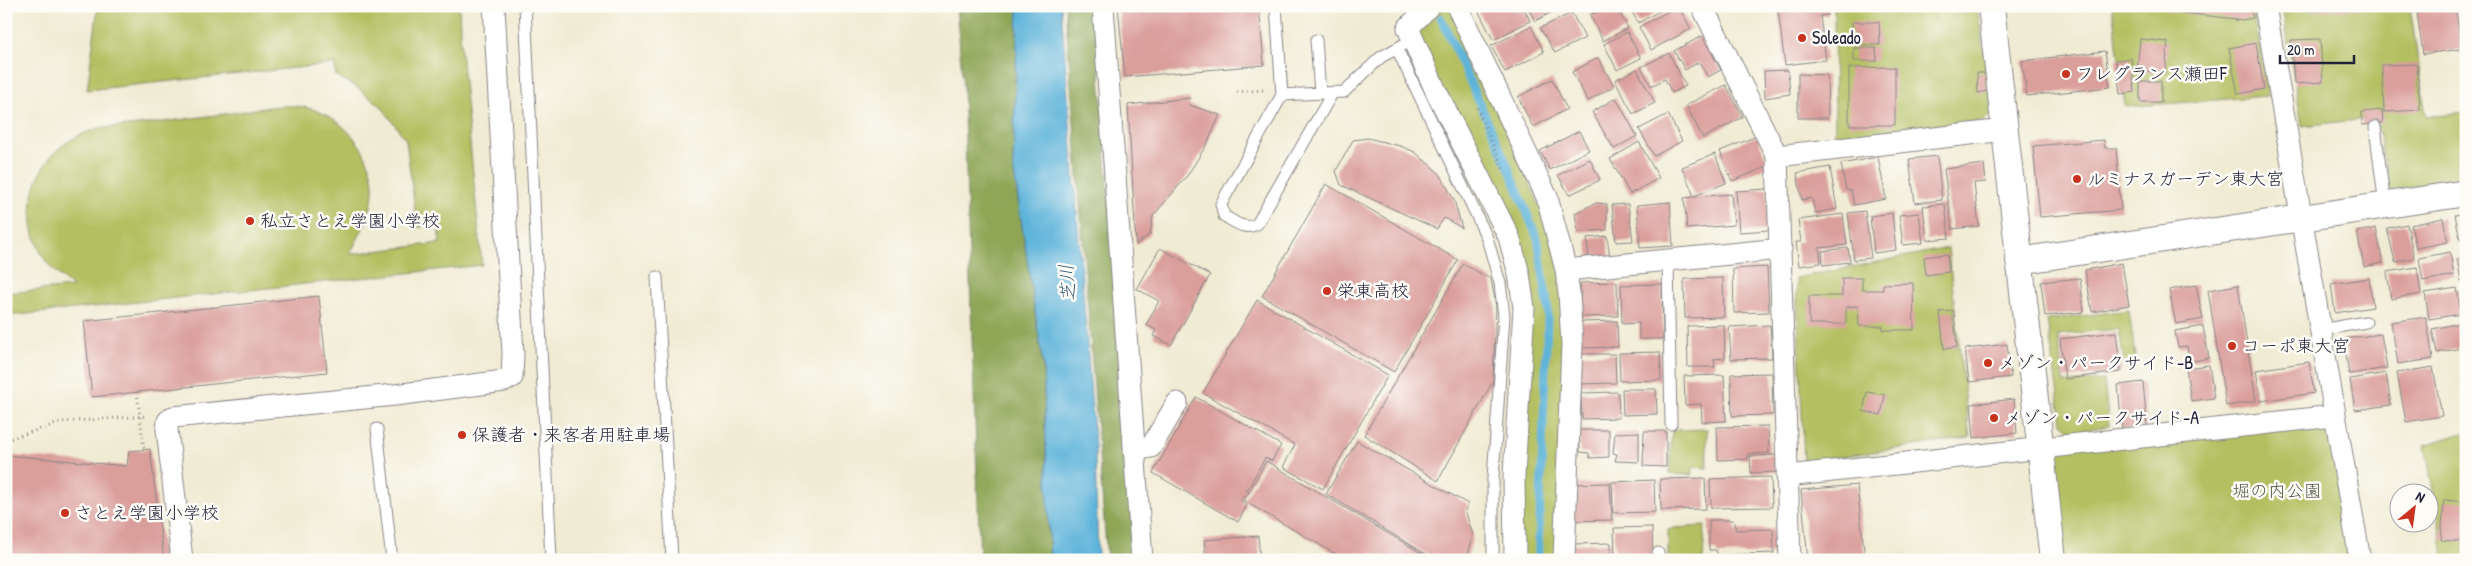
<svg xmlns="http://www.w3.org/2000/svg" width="2472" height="566" viewBox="0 0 2472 566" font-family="'Patrick Hand','Klee One',sans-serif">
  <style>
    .green { fill: #b3bf61; stroke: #6a704e }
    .forest { fill: #8ea657; stroke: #586449 }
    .water { fill: #5eb4da; stroke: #406b8a }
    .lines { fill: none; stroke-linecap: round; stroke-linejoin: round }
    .stream { stroke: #5eb4da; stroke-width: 8 }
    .building { fill: #da9e9b }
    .service-casing { stroke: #898687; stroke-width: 13 }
    .minor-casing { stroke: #898687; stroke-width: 23 }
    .tertiary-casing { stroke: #898687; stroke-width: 28 }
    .path { stroke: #898687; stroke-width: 3; stroke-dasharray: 1 4; stroke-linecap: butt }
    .service { stroke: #fff; stroke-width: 11 }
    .minor { stroke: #fff; stroke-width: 21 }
    .tertiary { stroke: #fff; stroke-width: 26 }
    .path-bridge { stroke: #898687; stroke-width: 3; stroke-dasharray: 1 4; stroke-linecap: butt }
    .poi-dot { fill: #c8321e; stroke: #fdfcf7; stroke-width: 2 }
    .labels { text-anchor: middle; stroke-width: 5; stroke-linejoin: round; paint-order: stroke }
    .poi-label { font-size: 18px; fill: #22223b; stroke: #fdfcf7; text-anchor: start }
    .park-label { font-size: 18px; fill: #555948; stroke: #fdfcf7 }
    .water-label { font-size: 19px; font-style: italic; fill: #3a5c7b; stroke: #fdfcf7 }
  </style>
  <rect width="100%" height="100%" fill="#fdfcf7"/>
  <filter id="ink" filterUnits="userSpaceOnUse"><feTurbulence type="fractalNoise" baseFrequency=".02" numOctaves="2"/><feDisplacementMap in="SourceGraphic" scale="10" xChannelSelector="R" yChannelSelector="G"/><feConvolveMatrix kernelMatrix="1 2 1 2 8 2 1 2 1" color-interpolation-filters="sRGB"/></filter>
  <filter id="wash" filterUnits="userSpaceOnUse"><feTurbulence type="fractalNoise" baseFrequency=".0096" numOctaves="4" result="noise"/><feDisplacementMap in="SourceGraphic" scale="20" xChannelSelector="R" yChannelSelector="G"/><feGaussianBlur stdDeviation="1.12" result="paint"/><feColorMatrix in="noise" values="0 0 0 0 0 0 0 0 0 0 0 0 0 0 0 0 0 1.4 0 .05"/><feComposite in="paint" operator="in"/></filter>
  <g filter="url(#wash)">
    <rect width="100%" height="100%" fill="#f0ebd3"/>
    <path class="green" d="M98,6H459L461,51L482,265L9,316L6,293L72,287C61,276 48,268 41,253C23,218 30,171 62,146C73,137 86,132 99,128C144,126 188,118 232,113C258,109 289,101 315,110C335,117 352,132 363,151C384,191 369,217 350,254L440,243L438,226L417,227L406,140L381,106L356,87L336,76L334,64L87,90Z
      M1429,6H1457L1566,270L1564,560H1515L1519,274L1408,28Z
      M1834,6H1977L1993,111L1984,121L1835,137Z
      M2112,6H2253L2268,96L2125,107Z
      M2282,6H2410L2426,116L2466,112V178L2390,191L2376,118L2302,126Z
      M1948,248L1970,438L1804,462L1796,278Z
      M2129,310L2136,364H2124L2119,329L2058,335L2064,383L2104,380L2109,426L2071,432L2062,423L2047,320Z
      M2334,416L2360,560H2053L2040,447Z
      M1707,429V468L1693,467L1692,475L1669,474L1672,430Z
      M2466,432V560H2445L2425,445Z
      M1705,526L1703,560H1668V530L1673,528Z"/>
    <path class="forest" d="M956,6H1018L1013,166L1043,364L1050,560H980L963,86Z
      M1065,6H1095L1135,560H1107Z"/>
    <path class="water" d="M1018,6H1061L1095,447L1098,560H1050L1043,364L1013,166Z"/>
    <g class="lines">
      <path class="stream" d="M1441,18L1508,166L1538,240L1548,308L1538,560"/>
    </g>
    <g id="blocks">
      <path class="building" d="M1118,6H1259L1264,65L1125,77Z
        M1476,6H1523L1530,21L1493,40Z
        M1527,6H1564L1535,21Z
        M1607,6H1616L1628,28L1603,41L1590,15Z
        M1629,6H1669L1638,23Z
        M1678,6H1686L1680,9L1691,29L1651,50L1639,27Z
        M1791,6H1827L1828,15L1820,16L1826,60L1785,65L1778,10L1791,8Z
        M2166,6H2250L2253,18L2236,21V19L2166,11Z
        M2312,6H2374V8L2312,11Z
        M2416,6H2455L2462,49L2423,54Z
        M1572,13L1585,38L1555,53L1540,28Z
        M1852,22H1879L1880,45H1852Z
        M1531,26L1544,52L1505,72L1491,46Z
        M1627,32L1641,58L1617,70L1604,44Z
        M1702,36L1721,70L1708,77L1699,62L1685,70L1674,51Z
        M2140,39L2168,42L2165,73L2137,70Z
        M2320,39L2323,82L2294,84L2291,40Z
        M2256,43L2264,89L2238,94L2229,48Z
        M1854,48H1876L1877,61H1854Z
        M2105,51L2110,87L2027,96L2022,61Z
        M1669,53L1686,86L1672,93L1665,79L1651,86L1641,67Z
        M1598,58L1614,86L1588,101L1572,72Z
        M2131,58L2135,92L2120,94L2116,60Z
        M2417,64L2420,110L2384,112L2382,65Z
        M1895,67V125H1849V68Z
        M1637,69L1655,103L1633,114L1615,80Z
        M1788,70L1790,94L1765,98L1764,71Z
        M1977,73H1985L1987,91L1978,93Z
        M1798,74L1827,75L1828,118H1798Z
        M1552,79L1567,109L1533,127L1518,97Z
        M2140,81H2161V102H2140Z
        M1726,85L1743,117L1703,138L1686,105Z
        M1190,98L1189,105L1220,115L1207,144L1187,176L1153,216L1150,234L1136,245L1128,105Z
        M1616,98L1637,136L1614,149L1592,112Z
        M2382,110L2383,123L2362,125V112Z
        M1668,114L1682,141L1654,156L1639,129Z
        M1579,131L1589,150L1550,170L1540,151Z
        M1757,136L1769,166L1732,181L1720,151Z
        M1368,138L1400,146L1415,152L1440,174L1454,200L1462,228L1444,218L1437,229L1341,185L1336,171L1353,140Z
        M2104,140L2105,148H2116L2121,210L2040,217L2033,146Z
        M1639,142L1659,178L1630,194L1610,159Z
        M1715,154L1726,183L1694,196L1682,167Z
        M1937,156L1942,200L1915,203L1909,159Z
        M1878,157L1886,199L1854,205L1851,190H1846L1841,164Z
        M1590,159L1600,180L1569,195L1558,175Z
        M1984,164L1986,182L1974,183L1979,226L1952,229L1944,169Z
        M1830,167L1837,209L1815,213L1812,198L1802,200L1797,173Z
        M1326,184L1458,260L1394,372L1262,296Z
        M1767,189L1770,230L1739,232L1736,191Z
        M1731,194L1734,225L1687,229L1684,198Z
        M1670,202L1673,246L1640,248L1637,205Z
        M1596,203L1607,204V230L1578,232L1575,213Z
        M1628,204L1633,241L1616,242L1612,205Z
        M1945,204L1949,238L1927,240L1923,206Z
        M1865,211L1871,258L1854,260L1848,213Z
        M1892,213L1896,250L1874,253L1870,216Z
        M1919,213L1923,243L1903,245L1899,215Z
        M2466,213V238L2460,239L2455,215Z
        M1843,214L1847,245L1819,248L1821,263L1799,266L1796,242H1801L1798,220Z
        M2443,218L2448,242L2416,248L2411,225Z
        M2407,224L2414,258L2395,262L2387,228Z
        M2376,228L2383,263L2364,267L2357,232Z
        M1607,236L1610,258L1589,259L1587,238Z
        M1160,248L1210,275L1171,345L1153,336L1156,330L1146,325L1159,301L1137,289Z
        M1848,248L1850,262L1823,265L1822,251Z
        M2450,252L2454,275L2423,281L2419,258Z
        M1947,254L1949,272L1926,275L1924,257Z
        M2466,258V280L2461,281L2457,259Z
        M2122,263L2129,305L2092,312L2085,270Z
        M1463,264L1491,279L1496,306L1493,381L1438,481L1364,435Z
        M1767,267L1769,312L1734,313L1733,269Z
        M2417,267L2421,294L2391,299L2387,272Z
        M1723,278L1724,317L1685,318L1684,279Z
        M1842,278H1862V290H1883V284L1913,283L1914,330H1883V326H1859L1858,306L1846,307V324H1809V296H1842Z
        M2080,278L2084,312L2045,316L2041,282Z
        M2369,278L2373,307L2335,313L2331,284Z
        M1617,282L1618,316L1581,317L1580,283Z
        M1662,284L1663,339H1639V323L1622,324L1621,285Z
        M2196,285L2203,319L2176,324L2169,290Z
        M2238,285L2256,401L2226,406L2208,290Z
        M2457,288L2461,314L2429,319L2425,293Z
        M319,296L327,372L92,397L84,321Z
        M1257,300L1388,375L1323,489L1283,467L1295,445L1203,393Z
        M1954,311L1957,347L1944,349L1940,312Z
        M2426,317L2433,359L2398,364L2391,322Z
        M1617,321L1618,347L1581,348L1580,322Z
        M2465,322L2466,347L2437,353L2432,329Z
        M1724,325L1725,358L1714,359L1715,367H1688L1687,326Z
        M1770,325L1772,358L1731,359L1729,327Z
        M2203,326L2209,358L2189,362L2187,346L2178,347L2175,331Z
        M2116,332L2121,372L2065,379L2060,339Z
        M2381,334L2387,368L2349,374L2344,339Z
        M2007,344L2011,377L1969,382L1965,349Z
        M1660,352L1661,380L1620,381L1619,353Z
        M1579,354H1615L1616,383L1579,384Z
        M2309,362L2314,393L2261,401L2256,370Z
        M2209,365L2214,398L2191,401L2186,368Z
        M2433,367L2442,416L2406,422L2397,373Z
        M1772,373L1773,415L1732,416L1731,374Z
        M2386,373L2391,405L2355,410L2350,379Z
        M1724,375L1726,421L1702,422L1701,404L1685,405L1684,376Z
        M2143,382L2147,426L2122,429L2118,385Z
        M1622,389H1656L1657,414L1623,415Z
        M1618,392L1619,418L1582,419L1581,393Z
        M1867,392L1885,395L1881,415L1863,411Z
        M1196,397L1281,445L1272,461L1265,458L1241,501L1247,505L1238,522L1153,473Z
        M2014,399L2017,433L1974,438L1971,404Z
        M1768,426L1769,453L1748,454V459L1718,460L1717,427Z
        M1579,430H1609V457L1590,458L1589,453L1580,452Z
        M1644,431H1666V467L1643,466Z
        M1639,432V462L1615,461L1617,454L1613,453L1615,433Z
        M1357,441L1468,504L1465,510L1473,535L1467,560H1436L1326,494Z
        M150,449L164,560H6V455L127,466L129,451Z
        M1777,455V472L1751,473L1750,456Z
        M1266,461L1433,560H1346L1244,501Z
        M1771,477L1772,507L1711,508L1710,479Z
        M1705,478L1706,509L1661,510L1660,479Z
        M1654,480L1655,512L1613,513L1612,482Z
        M1610,483L1612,520L1574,521L1572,484Z
        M1857,485L1865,560H1808L1801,490Z
        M2444,500L2466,502V542L2441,540Z
        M1709,520H1733L1736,530L1773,529L1774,553L1718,555L1716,550H1709Z
        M1652,527L1653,560H1615L1614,528Z
        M1258,536L1260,560H1206L1204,540Z
        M1611,543V560H1572V544Z"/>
    </g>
  </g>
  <g filter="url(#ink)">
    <use href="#blocks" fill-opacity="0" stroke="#898687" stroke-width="1"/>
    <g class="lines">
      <g class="service-casing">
        <path id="service" d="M525,6L551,560
          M1276,6L1282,95
          M1316,40L1320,93
          M1397,49L1475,212L1487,238L1500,283L1504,316L1493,478V560
          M1333,92L1257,224C1245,231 1235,222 1224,216L1221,204L1282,95L1344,92L1381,57L1403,45
          M2375,127L2385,206
          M1668,261L1671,424
          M657,277L672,560
          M2320,330L2366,322
          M377,429L392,560
          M1658,553V560"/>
      </g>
      <g class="minor-casing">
        <path id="minor" d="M1103,6L1142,560
          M1429,6L1408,28L1435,89L1509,237L1519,274L1524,308L1514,475L1515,560
          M1457,6L1547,197L1566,270L1569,294L1572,344L1564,560
          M1702,6L1777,156L1790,560
          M2265,6L2360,560
          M1777,156L2005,130
          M1566,270L1781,249
          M1134,450L1151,447L1177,403
          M1787,476L2334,416
          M182,560L167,429L168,421L173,417L395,395L504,381L512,377L513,354L494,6"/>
      </g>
      <g class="tertiary-casing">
        <path id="tertiary" d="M1991,6L2053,560
          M2019,261L2466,193"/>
      </g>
      <path class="path" d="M1237,92L1263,90
        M1477,108L1504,171
        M6,440L62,422L146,416"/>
      <use href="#service" class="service"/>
      <use href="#minor" class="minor"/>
      <use href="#tertiary" class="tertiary"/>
      <path class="path-bridge" d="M137,392L144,450"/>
    </g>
  </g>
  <g class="poi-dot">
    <circle cx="1802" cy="38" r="5"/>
    <circle cx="2066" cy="74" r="5"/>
    <circle cx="2077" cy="179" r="5"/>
    <circle cx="250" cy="221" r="5"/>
    <circle cx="1327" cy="291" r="5"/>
    <circle cx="2232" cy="346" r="5"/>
    <circle cx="1988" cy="363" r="5"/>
    <circle cx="1994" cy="418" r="5"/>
    <circle cx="462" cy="435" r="5"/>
    <circle cx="65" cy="513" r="5"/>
  </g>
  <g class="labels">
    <g class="poi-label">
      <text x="1812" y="44">Soleado</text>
      <text x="2076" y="80">フレグランス瀬田F</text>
      <text x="2087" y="185">ルミナスガーデン東大宮</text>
      <text x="260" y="227">私立さとえ学園小学校</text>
      <text x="1337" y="297">栄東高校</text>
      <text x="2242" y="352">コーポ東大宮</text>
      <text x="1998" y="369">メゾン・パークサイド-B</text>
      <text x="2004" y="424">メゾン・パークサイド-A</text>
      <text x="472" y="441">保護者・来客者用駐車場</text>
      <text x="75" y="519">さとえ学園小学校</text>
    </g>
    <g class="park-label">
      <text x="2277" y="497">堀の内公園</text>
    </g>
    <g class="water-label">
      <text transform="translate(1067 283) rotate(-94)" y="7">芝川</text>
    </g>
  </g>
  <rect width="2472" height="566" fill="none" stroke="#fdfcf7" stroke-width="25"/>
  <g transform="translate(2414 508) rotate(29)"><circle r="24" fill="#fdfcf7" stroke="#a5a5ac"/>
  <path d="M0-4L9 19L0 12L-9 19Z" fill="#c8321e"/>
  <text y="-8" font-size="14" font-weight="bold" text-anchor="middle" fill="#22223b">N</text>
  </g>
  <path d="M2280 55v8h74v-8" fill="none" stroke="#22223b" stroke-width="2.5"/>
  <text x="2287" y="55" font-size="15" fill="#22223b" stroke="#fdfcf7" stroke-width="4" paint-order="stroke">20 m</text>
</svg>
